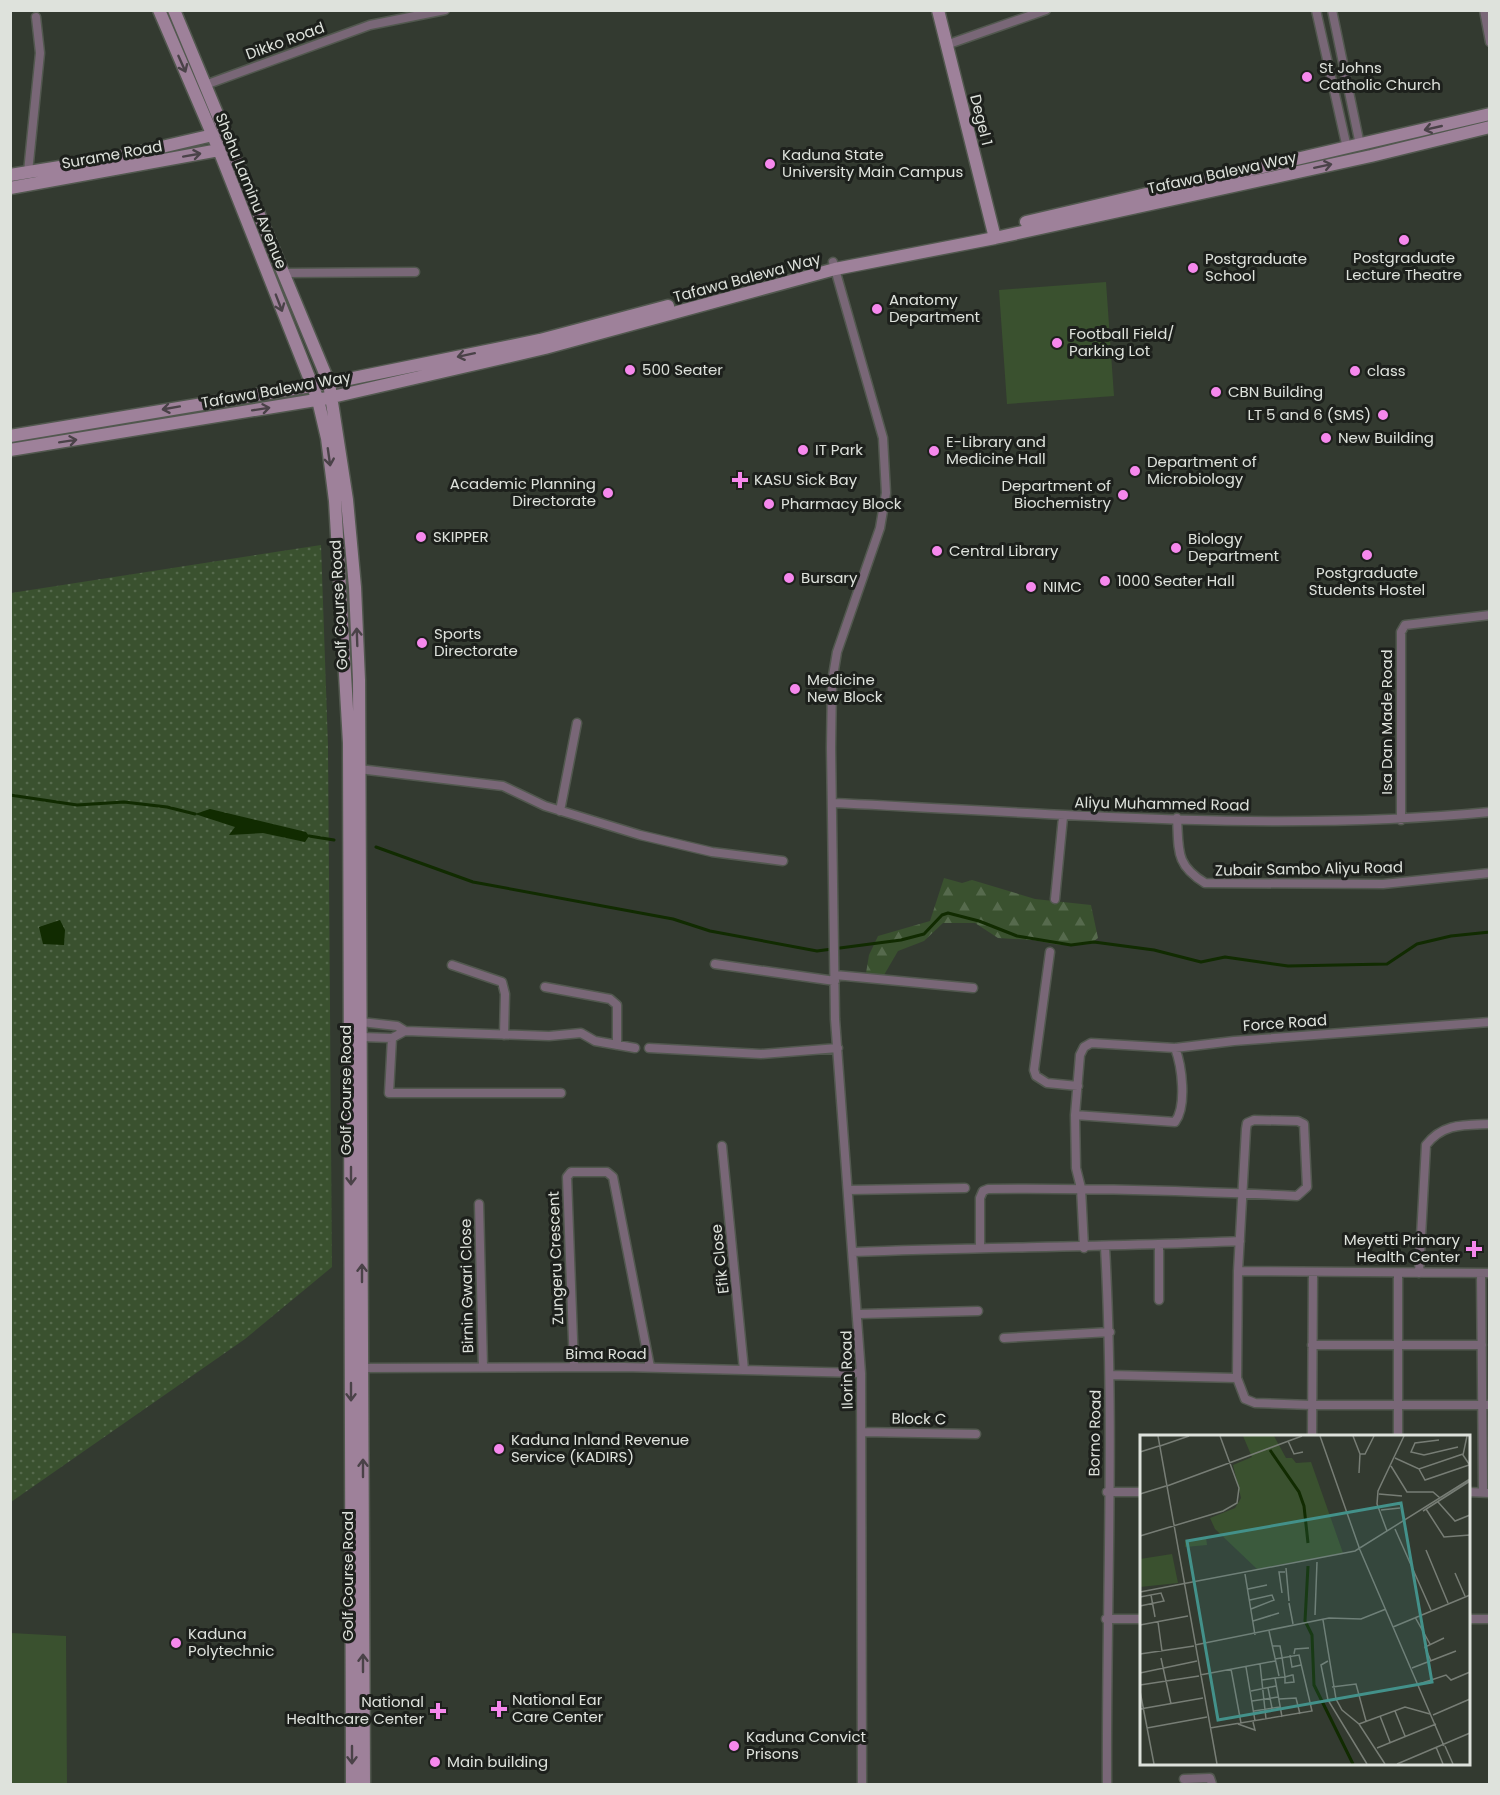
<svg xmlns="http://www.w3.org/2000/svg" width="1500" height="1795" viewBox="0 0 1500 1795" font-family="Poppins,sans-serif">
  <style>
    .grass { fill: url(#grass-dots) }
    .forest { fill: url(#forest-firs) }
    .green { fill: #3a512f }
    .water { fill: #112b01 }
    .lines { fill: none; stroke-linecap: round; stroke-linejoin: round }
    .stream { stroke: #112b01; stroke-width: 3 }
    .street-casing { stroke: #52584f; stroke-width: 11 }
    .secondary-casing { stroke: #52584f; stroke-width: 15 }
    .street { stroke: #796777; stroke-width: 8 }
    .secondary { stroke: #9e819a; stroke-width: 12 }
    .oneway { stroke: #4a4248 }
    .poi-dot { fill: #f688ed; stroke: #1d201c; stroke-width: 2 }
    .labels { text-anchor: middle; stroke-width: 6; stroke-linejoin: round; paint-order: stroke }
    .street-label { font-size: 15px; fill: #dee2dc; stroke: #1d201c }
    .poi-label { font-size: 15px; fill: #dee2dc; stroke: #1d201c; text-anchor: start }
    .inset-river { fill: none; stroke: #112b01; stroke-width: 3 }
    .inset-road { fill: none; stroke: #777d75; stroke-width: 1.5 }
    .view { fill: #43918a; fill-opacity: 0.15; stroke: #43918a; stroke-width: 3 }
    .inset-edge { fill: none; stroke: #dee2dc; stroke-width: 3 }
  </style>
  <defs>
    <pattern id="grass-dots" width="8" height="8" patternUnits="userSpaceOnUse" patternTransform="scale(1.5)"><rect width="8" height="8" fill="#3a512f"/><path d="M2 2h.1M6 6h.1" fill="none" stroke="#566a4d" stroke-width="1.8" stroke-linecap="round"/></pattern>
    <pattern id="forest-firs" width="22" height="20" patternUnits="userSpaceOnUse" patternTransform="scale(1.5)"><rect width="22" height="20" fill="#3a512f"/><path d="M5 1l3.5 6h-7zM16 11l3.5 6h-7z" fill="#566a4d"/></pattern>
  </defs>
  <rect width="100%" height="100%" fill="#333a30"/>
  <path class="grass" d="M321,545L328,746L332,1267L245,1339L11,1502V593Z"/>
  <path class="forest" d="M944,878L962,883L972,880L1035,899L1091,905L1098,938L1090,944L1059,945L1033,940L998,938L975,923H943L924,941L898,951L884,975L866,973L869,955L878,936L930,921Z"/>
  <path class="green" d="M1106,282L1114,396L1007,404L999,290Z
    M11,1633L66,1636L67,1784H11Z"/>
  <path class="water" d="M210,809L306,832L309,836L305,842L263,833L229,835L235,827L195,814Z
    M60,920L65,930L64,945L43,944L39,927Z"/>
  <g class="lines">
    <path class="stream" d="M10,795L77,805L124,802L167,807L195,814
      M309,836L334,840
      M376,847L473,882L673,919L710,931L817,951L901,940L924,934L942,915L948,913L979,921L1017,936L1071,945L1094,942L1154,950L1201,962L1225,957L1288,966L1387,964L1417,944L1451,936L1490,932"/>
    <g class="street-casing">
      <path id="street" d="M1316,10L1347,148
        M1332,10L1360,145
        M1484,10L1490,42
        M946,45L1046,10
        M205,85L370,25L445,10
        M28,172L40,53L36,17
        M833,262L883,438L886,493L880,528L837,652L832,682L831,748L835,1019L861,1373L862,1784
        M284,273L415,272
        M359,769L503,786L545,806L640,835L712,852L783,861
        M834,803C1052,813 1272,833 1490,812
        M560,811L577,723
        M1177,818C1179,850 1175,865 1205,883L1383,884L1490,873
        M1401,820V632L1405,625L1490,615
        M1055,899L1063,817
        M1050,952L1034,1070L1036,1076L1047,1083L1078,1086
        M715,964L835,981
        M452,965L502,982L505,994L504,1035
        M835,975L973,988
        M545,987L610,999L617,1005V1045
        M361,1022L397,1026L405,1031L549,1036L581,1033L595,1041L635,1048
        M361,1037L392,1038L405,1031
        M392,1038L389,1093H561
        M649,1048L761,1054L838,1048
        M1075,1115L1175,1122C1187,1106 1182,1066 1175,1048
        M722,1146L744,1370
        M848,1190L965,1188
        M479,1204L483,1367
        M1159,1245V1300
        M980,1247V1198L983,1191L988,1189C1091,1188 1194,1191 1297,1196L1307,1187L1304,1124L1298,1121L1254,1120L1247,1123L1246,1129L1238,1271L1237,1378L1245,1399L1255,1403L1311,1405H1490
        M1105,1247C1115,1426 1106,1606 1107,1784
        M1084,1248L1081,1188L1076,1168L1075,1115L1080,1055L1084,1047L1091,1043L1175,1048L1234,1041L1490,1022
        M853,1252C982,1247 1111,1247 1240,1241
        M1238,1271L1490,1273
        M1419,1273L1426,1145C1443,1123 1464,1125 1490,1124
        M1481,1273L1483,1492
        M859,1314L978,1311
        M1004,1338L1110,1332
        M1312,1345H1482
        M574,1367L567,1177L571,1172H607L613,1177L650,1367
        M358,1368L623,1367L861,1373
        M1110,1375L1237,1378
        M862,1432L976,1434
        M1312,1436L1313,1273
        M1398,1436V1273
        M1107,1492H1142
        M1468,1492L1490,1493
        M1106,1619H1142
        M1468,1619H1490
        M1184,1779L1210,1778L1212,1784"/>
    </g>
    <g class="secondary-casing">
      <path id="secondary" d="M159,10L219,150L318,400L327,438L335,501L349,743L352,1784
        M174,10L329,383L347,500L355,587L359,680L364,1784
        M938,10L995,238
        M10,175L110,159L213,135
        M10,188L219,150
        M1026,222L1490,114
        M10,436L329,383L540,340L668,306
        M10,450L328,398L545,348L835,269L995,238L1371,156L1490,127"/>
    </g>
    <use href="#street" class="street"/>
    <use href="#secondary" class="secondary"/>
  </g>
  <defs><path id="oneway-shaft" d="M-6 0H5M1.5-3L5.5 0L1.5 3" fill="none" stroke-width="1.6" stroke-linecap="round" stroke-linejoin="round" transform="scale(1.5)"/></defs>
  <g class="oneway">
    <use href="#oneway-shaft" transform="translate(182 64) rotate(66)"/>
    <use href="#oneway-shaft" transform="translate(1433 128) rotate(167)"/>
    <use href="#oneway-shaft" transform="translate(192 155) rotate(-10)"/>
    <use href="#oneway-shaft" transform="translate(1323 166) rotate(-12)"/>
    <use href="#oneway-shaft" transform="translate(279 303) rotate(69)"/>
    <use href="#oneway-shaft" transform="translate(466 355) rotate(168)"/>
    <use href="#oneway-shaft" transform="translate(171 408) rotate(170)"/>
    <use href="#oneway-shaft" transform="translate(261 409) rotate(-9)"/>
    <use href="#oneway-shaft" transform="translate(68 441) rotate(-9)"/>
    <use href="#oneway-shaft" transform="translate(329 457) rotate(82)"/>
    <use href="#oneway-shaft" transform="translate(357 637) rotate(-92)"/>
    <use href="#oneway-shaft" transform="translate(351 1176) rotate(90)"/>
    <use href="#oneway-shaft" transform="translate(362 1273) rotate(-90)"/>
    <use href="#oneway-shaft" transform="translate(351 1392) rotate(90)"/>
    <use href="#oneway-shaft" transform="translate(363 1468) rotate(-90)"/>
    <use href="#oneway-shaft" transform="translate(363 1663) rotate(-90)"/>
    <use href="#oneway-shaft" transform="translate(352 1755) rotate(90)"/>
  </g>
  <g class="poi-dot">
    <circle cx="1307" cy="77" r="6"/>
    <circle cx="770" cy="164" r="6"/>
    <circle cx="1404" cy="240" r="6"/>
    <circle cx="1193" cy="268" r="6"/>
    <circle cx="877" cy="309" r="6"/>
    <circle cx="1057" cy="343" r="6"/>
    <circle cx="630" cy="370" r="6"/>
    <circle cx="1355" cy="371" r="6"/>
    <circle cx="1216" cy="392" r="6"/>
    <circle cx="1383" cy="415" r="6"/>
    <circle cx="1326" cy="438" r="6"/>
    <circle cx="803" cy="450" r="6"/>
    <circle cx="934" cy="451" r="6"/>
    <circle cx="1135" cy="471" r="6"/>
    <path d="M737 471h6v6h6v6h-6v6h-6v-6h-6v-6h6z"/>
    <circle cx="608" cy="493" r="6"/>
    <circle cx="1123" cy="495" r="6"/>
    <circle cx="769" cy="504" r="6"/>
    <circle cx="421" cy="537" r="6"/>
    <circle cx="1176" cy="548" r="6"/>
    <circle cx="937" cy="551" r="6"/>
    <circle cx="1367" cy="555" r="6"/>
    <circle cx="789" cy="578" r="6"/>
    <circle cx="1105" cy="581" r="6"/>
    <circle cx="1031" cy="587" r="6"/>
    <circle cx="422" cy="643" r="6"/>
    <circle cx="795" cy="689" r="6"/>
    <path d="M1471 1240h6v6h6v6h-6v6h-6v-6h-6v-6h6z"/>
    <circle cx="499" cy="1449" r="6"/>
    <circle cx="176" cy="1643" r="6"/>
    <path d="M496 1700h6v6h6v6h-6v6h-6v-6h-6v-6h6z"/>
    <path d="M435 1702h6v6h6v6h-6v6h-6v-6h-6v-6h6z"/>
    <circle cx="734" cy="1746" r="6"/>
    <circle cx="435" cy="1762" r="6"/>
  </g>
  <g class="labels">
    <g class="street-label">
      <text transform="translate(285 41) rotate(-20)" y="5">Dikko Road</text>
      <text transform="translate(981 120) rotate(76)" y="5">Degel 1</text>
      <text transform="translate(112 155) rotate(-10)" y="5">Surame Road</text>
      <text transform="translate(1222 173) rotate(-12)" y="5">Tafawa Balewa Way</text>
      <text transform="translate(251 191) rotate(68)" y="5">Shehu Laminu Avenue</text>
      <text transform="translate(747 278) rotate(-15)" y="5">Tafawa Balewa Way</text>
      <text transform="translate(276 390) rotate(-10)" y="5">Tafawa Balewa Way</text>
      <text transform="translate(339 605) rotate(-93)" y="5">Golf Course Road</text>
      <text transform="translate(1387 722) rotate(-90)" y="5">Isa Dan Made Road</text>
      <text transform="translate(1162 804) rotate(1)" y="5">Aliyu Muhammed Road</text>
      <text transform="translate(1309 869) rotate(-1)" y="5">Zubair Sambo Aliyu Road</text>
      <text transform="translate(1285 1023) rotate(-4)" y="5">Force Road</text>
      <text transform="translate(346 1090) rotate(-90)" y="5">Golf Course Road</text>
      <text transform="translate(556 1258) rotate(-92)" y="5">Zungeru Crescent</text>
      <text transform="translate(720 1259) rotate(-96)" y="5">Efik Close</text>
      <text transform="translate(467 1286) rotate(-91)" y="5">Birnin Gwari Close</text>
      <text x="606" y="1359">Bima Road</text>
      <text transform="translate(847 1370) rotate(-91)" y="5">Ilorin Road</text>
      <text transform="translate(919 1419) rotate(1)" y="5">Block C</text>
      <text transform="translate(1095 1433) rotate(-89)" y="5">Borno Road</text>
      <text transform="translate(348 1576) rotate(-90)" y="5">Golf Course Road</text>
    </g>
    <g class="poi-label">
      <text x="1319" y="73">St Johns<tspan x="1319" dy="17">Catholic Church</tspan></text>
      <text x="782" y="160">Kaduna State<tspan x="782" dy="17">University Main Campus</tspan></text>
      <text x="1404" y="263" text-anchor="middle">Postgraduate<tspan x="1404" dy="17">Lecture Theatre</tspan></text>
      <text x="1205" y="264">Postgraduate<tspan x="1205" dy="17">School</tspan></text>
      <text x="889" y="305">Anatomy<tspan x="889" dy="17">Department</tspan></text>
      <text x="1069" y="339">Football Field/<tspan x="1069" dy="17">Parking Lot</tspan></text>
      <text x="642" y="375">500 Seater</text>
      <text x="1367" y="376">class</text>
      <text x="1228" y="397">CBN Building</text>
      <text x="1371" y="420" text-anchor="end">LT 5 and 6 (SMS)</text>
      <text x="1338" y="443">New Building</text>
      <text x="946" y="447">E-Library and<tspan x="946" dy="17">Medicine Hall</tspan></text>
      <text x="815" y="455">IT Park</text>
      <text x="1147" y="467">Department of<tspan x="1147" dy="17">Microbiology</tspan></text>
      <text x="754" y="485">KASU Sick Bay</text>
      <text x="596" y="489" text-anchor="end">Academic Planning<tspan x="596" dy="17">Directorate</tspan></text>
      <text x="1111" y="491" text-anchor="end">Department of<tspan x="1111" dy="17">Biochemistry</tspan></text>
      <text x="781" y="509">Pharmacy Block</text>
      <text x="433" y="542">SKIPPER</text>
      <text x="1188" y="544">Biology<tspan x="1188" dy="17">Department</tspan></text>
      <text x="949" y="556">Central Library</text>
      <text x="1367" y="578" text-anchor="middle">Postgraduate<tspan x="1367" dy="17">Students Hostel</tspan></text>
      <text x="801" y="583">Bursary</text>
      <text x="1117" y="586">1000 Seater Hall</text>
      <text x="1043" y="592">NIMC</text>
      <text x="434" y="639">Sports<tspan x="434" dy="17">Directorate</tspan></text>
      <text x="807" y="685">Medicine<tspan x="807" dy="17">New Block</tspan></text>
      <text x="1460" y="1245" text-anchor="end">Meyetti Primary<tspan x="1460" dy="17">Health Center</tspan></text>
      <text x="511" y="1445">Kaduna Inland Revenue<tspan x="511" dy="17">Service (KADIRS)</tspan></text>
      <text x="188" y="1639">Kaduna<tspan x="188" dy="17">Polytechnic</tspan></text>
      <text x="512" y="1705">National Ear<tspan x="512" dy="17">Care Center</tspan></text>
      <text x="424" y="1707" text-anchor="end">National<tspan x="424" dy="17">Healthcare Center</tspan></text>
      <text x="746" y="1742">Kaduna Convict<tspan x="746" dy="17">Prisons</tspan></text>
      <text x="447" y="1767">Main building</text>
    </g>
  </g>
  <g transform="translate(1140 1435)">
    <rect width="330" height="330" fill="#333a30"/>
    <path d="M103,1H134L146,23H152L156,28L171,27L203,118L117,134L75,94L70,83L95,73L101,63L93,30L112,22Z" fill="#3a512f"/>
    <path d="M66,102L67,110L45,112V106ZM32,119L38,148L0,152V124Z" fill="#3a512f"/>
    <path class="inset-river" d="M130,15L159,57L164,71L168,108M168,131L165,186L172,200L174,250L213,329"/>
    <path class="inset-road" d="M18,1L77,329M180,1L220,115L304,311M213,1L220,19M327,1L323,20L329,29M299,5L275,8L271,17L284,20L318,12M148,6L154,19L163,17M20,11L49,1M0,17L19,11M220,19H225L234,1M255,23L279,34L323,19M251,31L267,57H293L300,63M279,34L285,45L329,30M219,38L220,19M27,51L162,1M0,59L26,51M239,59L262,61M298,67L315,86L330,80M286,74L304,102L330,100M241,75L260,73M283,76L330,46M255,94L291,175M247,96L237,69L238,56L264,1M0,101L83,76L97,68L99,53L80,1M286,115L308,168M146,133L149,166M315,138L325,161M105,139L115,200M108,154L127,150M0,157L215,116L330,44M142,158L139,137H145M11,160L15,182M0,162L21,158L24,166L0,171M110,165L132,160L134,165L111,174M149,168L153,189M175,180L177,127M275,182L290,209M183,185L196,264L202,275L219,289L245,329M113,186L139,178M18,187L22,216M0,190L48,181M253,192L330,160M129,196L139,241M55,210L189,183L221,184L246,174M0,219L54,211M154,219L155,214L169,213M150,220L152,232L161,230M21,223L31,269M188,226L181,230L188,265L227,329M291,226L285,212L304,203M120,229L126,284M106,232L115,286M272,233L316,216M91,234L101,288M0,238L57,226M60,240L135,226M135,243L142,282M122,245L135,243L145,242L152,240H153L154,247L145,248V242L142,222L140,211H133M279,249L306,240L311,245L330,237M0,250L59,241M192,252L216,249L226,286M128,253L132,273M0,256L14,329M111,256L136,251M139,264L156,263L160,279M196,264L219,260M112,266L138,262M0,274L63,263M114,276L140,272M255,276L265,301M293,280L330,264M240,281L250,307M98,289L115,295L113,287M219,289L265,272L290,279M7,293L67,282M70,293L172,276L159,220L135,224M305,311L313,329M296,312L303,329M237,313L296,289M257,329L330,298"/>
    <path class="view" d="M261,68L292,247L78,285L47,106Z"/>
    <rect width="330" height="330" class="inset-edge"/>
  </g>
  <rect width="1500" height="1795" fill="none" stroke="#dee2dc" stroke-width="24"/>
</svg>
